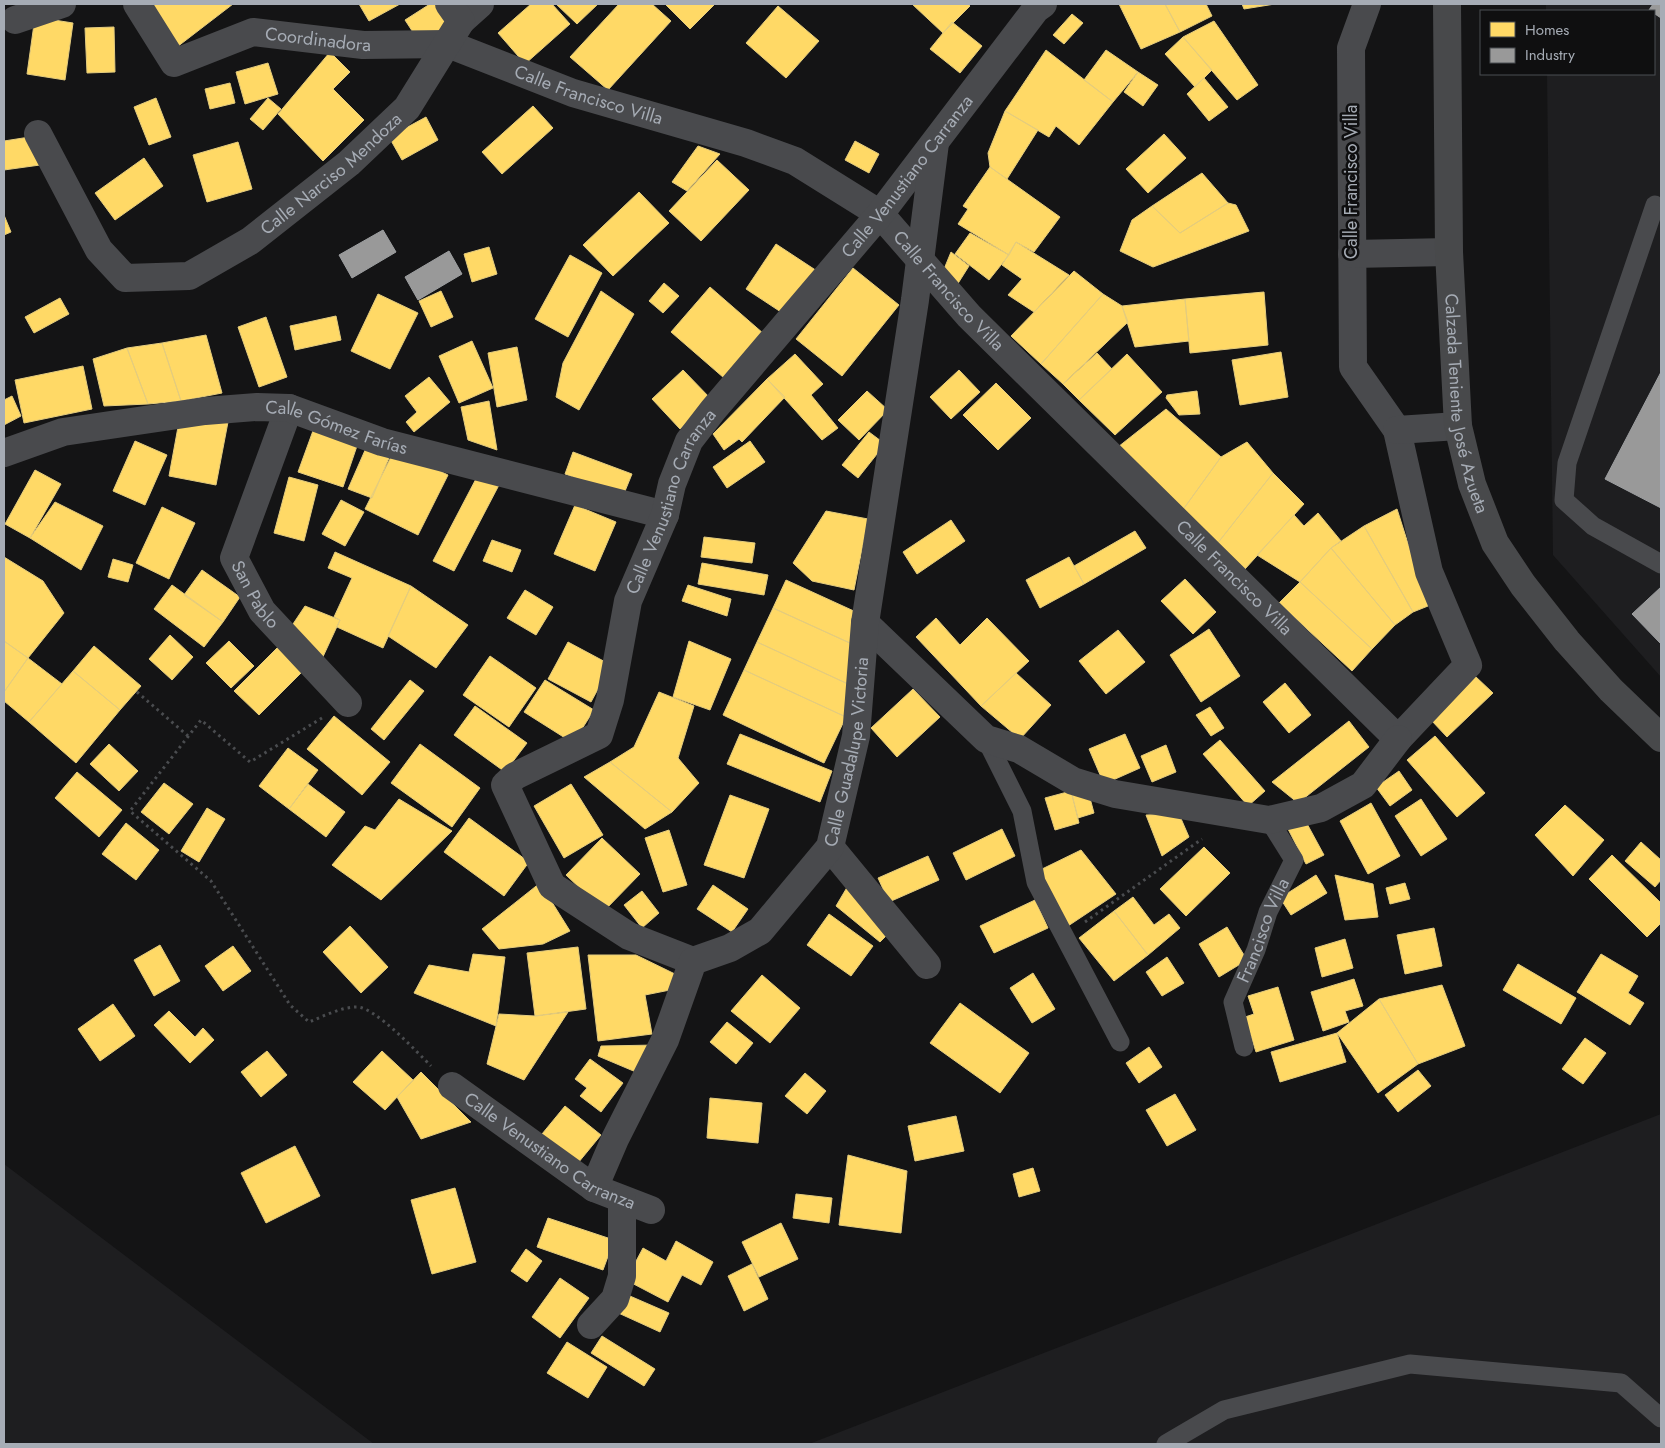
<svg xmlns="http://www.w3.org/2000/svg" width="1665" height="1448" viewBox="0 0 1665 1448" font-family="Jost,sans-serif">
  <style>
    .built { fill: #1e1e20 }
    .homes { fill: #ffd966; stroke: #e4cc7e }
    .industry { fill: #999; stroke: #9d9fa1 }
    .lines { fill: none; stroke-linecap: round; stroke-linejoin: round }
    .path { stroke: #4a4c4f; stroke-width: 3; stroke-dasharray: 2.5 4; stroke-linecap: butt }
    .service { stroke: #494a4d; stroke-width: 19 }
    .minor { stroke: #494a4d; stroke-width: 28 }
    .secondary { stroke: #48494b; stroke-width: 28 }
    .labels { text-anchor: middle; stroke-width: 5; stroke-linejoin: round; paint-order: stroke }
    .street-label { font-size: 18px; fill: #a6acb5; stroke: #0f0f10 }
  </style>
  <rect width="100%" height="100%" fill="#141415"/>
  <path class="built" d="M1546,4H1661V677L1553,555L1547,74H1654V11H1546Z
    M1661,1114V1444H809Z
    M4,1164L374,1444H4Z"/>
  <path class="homes" d="M144,4H233L177,47Z
    M359,4H400L369,21Z
    M430,4H436L449,24L420,43L405,20Z
    M531,4H552L570,24L525,64L498,33Z
    M556,4H598L577,24Z
    M619,4H652L671,21L608,90L570,57Z
    M665,4H715L690,29Z
    M912,4H968L970,6L943,33Z
    M1119,4H1165L1180,32L1141,49Z
    M1165,4H1206L1212,16L1180,32Z
    M1242,4H1275L1244,9Z
    M778,6L819,41L786,78L746,43Z
    M1072,14L1083,23L1064,44L1053,35Z
    M35,17L73,23L65,80L27,74Z
    M1214,21L1258,85L1237,100L1183,37Z
    M952,22L982,46L960,73L930,49Z
    M114,27L115,72L87,73L85,28Z
    M1183,37L1212,70L1195,87L1165,54Z
    M1046,50L1113,102L1079,145L1056,126L1049,137L1005,111Z
    M1106,50L1138,72L1113,102L1084,80Z
    M330,52L350,72L333,89L364,120L323,161L278,114Z
    M268,63L278,94L245,104L236,72Z
    M1138,72L1158,85L1143,106L1124,92Z
    M1204,78L1228,107L1209,121L1187,94Z
    M230,83L235,103L210,109L205,89Z
    M156,98L171,137L149,145L134,107Z
    M268,98L281,109L263,130L250,119Z
    M533,106L553,128L502,174L482,152Z
    M1005,111L1038,130L1007,179L990,167L988,153Z
    M426,117L438,140L402,160L389,137Z
    M1164,134L1186,158L1148,193L1126,169Z
    M36,136L40,165L4,170V141Z
    M855,141L879,154L869,173L845,160Z
    M238,142L252,189L207,202L193,155Z
    M698,146L720,154L687,191L672,182Z
    M144,158L163,186L115,220L95,193Z
    M717,160L749,190L701,241L669,211Z
    M990,167L1060,217L1034,252L1016,242L1009,255L958,224L968,209L963,206Z
    M1202,173L1228,203L1180,233L1152,206Z
    M639,192L669,223L613,276L583,245Z
    M1228,203L1236,205L1249,231L1153,267L1120,251L1132,220L1152,206L1180,233Z
    M4,215L11,232L4,235Z
    M970,233L1009,255L989,280L955,254Z
    M1016,242L1069,275L1034,312L1008,295L1022,279L1002,265Z
    M776,244L817,271L787,316L746,289Z
    M489,247L497,274L472,282L464,254Z
    M951,252L969,266L957,285L942,274Z
    M570,255L602,273L568,337L535,319Z
    M853,268L899,305L842,376L796,339Z
    M1074,271L1103,294L1041,364L1011,336Z
    M664,283L679,296L663,313L649,301Z
    M710,287L764,334L724,378L671,332Z
    M441,291L453,317L431,327L419,301Z
    M601,291L634,314L579,410L556,397L563,363Z
    M1264,292L1268,345L1190,353L1185,299Z
    M378,294L418,313L390,369L351,351Z
    M1103,294L1122,306L1128,322L1063,384L1041,364Z
    M60,298L69,314L34,333L25,317Z
    M1185,299L1189,341L1135,347L1122,306Z
    M336,316L341,340L295,350L290,326Z
    M266,317L287,377L259,387L238,327Z
    M206,335L222,393L181,401L162,343Z
    M472,341L493,388L459,403L439,356Z
    M162,343L181,401L148,404L127,348Z
    M517,347L527,400L497,407L488,353Z
    M127,348L148,404L104,406L93,359Z
    M1281,352L1288,397L1240,405L1232,360Z
    M1097,353L1112,369L1079,400L1063,384Z
    M795,354L823,384L811,395L838,428L822,440L767,379Z
    M1127,354L1162,392L1115,435L1079,400Z
    M83,366L92,409L24,423L15,380Z
    M683,370L711,399L680,429L652,399Z
    M959,370L980,392L951,419L930,397Z
    M429,377L450,402L414,432L406,422L417,412L405,396Z
    M767,379L785,397L742,442L739,439L724,450L713,434Z
    M996,383L1031,418L998,450L963,415Z
    M867,391L888,410L859,440L838,420Z
    M1197,391L1200,414L1179,415L1166,398L1167,395Z
    M12,396L21,416L4,425V400Z
    M489,401L497,450L468,440L461,407Z
    M1166,409L1221,457L1182,511L1118,447Z
    M228,422L216,485L169,476L178,427Z
    M314,428L358,443L343,487L298,472Z
    M869,432L885,444L858,478L842,465Z
    M135,441L167,455L145,505L113,491Z
    M750,441L765,462L727,488L713,467Z
    M1247,442L1273,473L1217,544L1182,511L1221,457Z
    M366,448L389,458L372,498L348,489Z
    M395,449L448,475L418,535L365,509Z
    M573,452L632,474L623,496L565,474Z
    M35,470L61,484L30,538L5,524Z
    M1273,473L1304,504L1245,569L1217,544Z
    M478,475L499,485L454,571L433,561Z
    M289,477L318,485L304,541L274,533Z
    M341,500L364,512L345,546L322,534Z
    M55,502L103,526L81,570L30,538Z
    M575,505L616,522L595,571L554,554Z
    M162,507L195,523L169,579L136,563Z
    M1397,509L1428,606L1413,612L1364,526Z
    M826,511L868,519L854,590L812,581L793,563Z
    M1318,513L1341,541L1331,548L1300,582L1257,555L1294,515L1304,526Z
    M951,520L965,541L917,574L903,552Z
    M1364,526L1413,612L1395,625L1331,548Z
    M1135,531L1146,548L1084,584L1074,566Z
    M704,537L755,543L752,563L701,557Z
    M492,540L521,550L512,572L483,561Z
    M1331,548L1395,625L1372,649L1300,582Z
    M335,552L411,586L383,648L337,627L340,620L334,617L352,578L328,568Z
    M4,557L43,581L64,613L28,658L4,641Z
    M1069,557L1084,584L1040,608L1026,580Z
    M113,559L133,565L128,582L108,577Z
    M702,563L768,575L764,595L698,584Z
    M202,570L240,597L223,622L184,595Z
    M1185,579L1216,612L1193,634L1161,601Z
    M786,580L856,612L852,644L773,608Z
    M1300,582L1372,649L1352,671L1279,603Z
    M172,585L223,622L204,647L154,609Z
    M688,585L731,599L727,616L682,601Z
    M411,586L468,625L436,668L388,636Z
    M525,590L553,607L536,635L507,618Z
    M305,606L340,620L321,661L291,627Z
    M773,608L852,644L848,684L757,642Z
    M936,618L960,645L987,618L1029,661L981,706L916,637Z
    M1209,629L1240,676L1201,702L1170,655Z
    M1118,630L1145,662L1106,694L1079,661Z
    M170,635L193,657L172,680L149,659Z
    M4,641L28,658L4,692Z
    M229,641L254,666L231,688L206,663Z
    M689,641L731,659L710,710L673,697Z
    M568,642L611,665L591,702L548,679Z
    M757,642L848,684L846,717L744,670Z
    M94,646L141,686L120,710L73,671Z
    M278,647L303,671L259,715L234,691Z
    M490,656L536,688L509,727L463,695Z
    M28,658L62,684L29,722L4,701V692Z
    M744,670L846,717L824,763L723,715Z
    M73,671L120,710L76,763L29,722Z
    M1016,673L1051,705L1020,739L981,706Z
    M1475,676L1493,693L1447,737L1431,720Z
    M410,680L424,691L384,740L371,729Z
    M545,680L594,710L573,743L524,712Z
    M1285,683L1311,715L1289,733L1263,702Z
    M913,689L940,717L897,757L871,728Z
    M659,692L694,706L678,758L699,783L672,812L610,762L634,747Z
    M475,706L527,743L505,772L454,735Z
    M1210,707L1224,728L1211,736L1196,715Z
    M334,716L390,762L362,795L307,749Z
    M1349,721L1369,747L1298,803L1272,782Z
    M740,734L832,771L820,802L727,764Z
    M1125,734L1140,768L1104,784L1089,749Z
    M1435,736L1485,793L1457,817L1407,760Z
    M1220,740L1265,791L1248,806L1203,754Z
    M109,744L138,771L119,791L90,764Z
    M420,744L480,788L452,827L391,783Z
    M1166,745L1176,772L1152,782L1141,756Z
    M288,748L318,770L289,809L259,786Z
    M610,762L672,812L645,829L584,777Z
    M1399,771L1412,790L1390,806L1376,787Z
    M77,772L122,810L99,837L55,798Z
    M164,783L193,804L169,834L141,812Z
    M308,784L345,812L326,837L289,809Z
    M571,784L603,835L564,858L534,806Z
    M1087,787L1094,813L1078,818L1071,791Z
    M1071,791L1079,823L1055,830L1045,798Z
    M730,795L769,809L744,878L704,865Z
    M399,799L452,831L381,900L332,865L365,826L375,830Z
    M1421,799L1447,839L1421,856L1395,816Z
    M1371,803L1400,856L1368,874L1340,821Z
    M1565,805L1604,840L1573,876L1535,835Z
    M207,808L225,819L199,862L181,851Z
    M1179,814L1189,837L1162,856L1146,815Z
    M469,818L529,862L504,896L444,852Z
    M1305,820L1324,855L1306,864L1288,829Z
    M126,823L159,850L136,880L102,854Z
    M1002,829L1015,856L966,880L953,853Z
    M669,830L687,885L663,892L645,838Z
    M602,838L640,874L604,911L566,875Z
    M1641,842L1661,860V880L1655,887L1625,861Z
    M1204,847L1230,873L1186,916L1160,889Z
    M1081,850L1116,894L1068,926L1040,870Z
    M1612,855L1661,903V923L1647,937L1589,879Z
    M928,856L939,880L889,902L878,878Z
    M1316,875L1327,893L1291,915L1280,898Z
    M1335,875L1373,884L1378,917L1345,920Z
    M540,883L570,931L543,944L499,949L482,929Z
    M1405,883L1410,899L1390,904L1386,888Z
    M849,884L893,929L880,942L836,906Z
    M713,885L748,909L732,932L697,909Z
    M642,891L659,913L642,928L624,905Z
    M1133,897L1154,925L1169,914L1180,928L1148,955L1114,911Z
    M1035,900L1048,928L994,953L980,926Z
    M1114,911L1148,955L1114,981L1079,938Z
    M829,914L873,946L851,976L807,945Z
    M350,926L388,967L361,993L323,952Z
    M1227,927L1247,960L1219,977L1199,944Z
    M1434,928L1442,966L1405,974L1397,935Z
    M1345,939L1353,968L1322,977L1315,948Z
    M160,945L180,981L154,996L134,960Z
    M233,946L251,971L223,991L205,966Z
    M578,947L586,1009L535,1016L527,953Z
    M473,954L505,957L496,1026L414,993L429,965L469,972Z
    M1601,954L1638,976L1628,993L1644,1003L1630,1025L1577,992Z
    M588,955H636L677,975L670,990L645,995L652,1034L598,1041Z
    M1167,957L1184,983L1162,996L1146,972Z
    M1518,964L1576,998L1561,1024L1503,990Z
    M1033,973L1055,1009L1032,1023L1010,988Z
    M762,975L800,1008L770,1043L731,1011Z
    M1354,979L1363,1006L1345,1011L1349,1022L1323,1031L1311,992Z
    M1442,985L1465,1046L1418,1064L1379,999Z
    M1278,987L1294,1040L1256,1052L1245,1017L1254,1014L1248,996Z
    M1379,999L1418,1064L1378,1093L1337,1033Z
    M960,1003L1029,1053L1000,1093L930,1043Z
    M113,1004L135,1036L100,1061L78,1029Z
    M169,1011L195,1037L203,1028L214,1040L190,1063L154,1025Z
    M568,1012L524,1080L487,1064L499,1014L535,1016Z
    M727,1022L753,1043L736,1064L710,1042Z
    M1337,1033L1346,1062L1280,1082L1271,1052Z
    M1585,1038L1606,1053L1583,1084L1562,1069Z
    M657,1045L643,1075L598,1056L601,1046Z
    M1149,1047L1162,1067L1139,1083L1126,1063Z
    M267,1051L287,1075L261,1097L241,1072Z
    M382,1051L413,1080L385,1110L353,1082Z
    M590,1059L623,1083L601,1112L580,1096L587,1088L575,1079Z
    M1418,1070L1431,1086L1398,1112L1385,1095Z
    M421,1072L471,1122L421,1139L397,1097Z
    M805,1073L826,1091L807,1114L785,1096Z
    M1175,1094L1196,1130L1167,1146L1146,1110Z
    M710,1098L762,1103L758,1143L707,1138Z
    M565,1106L601,1135L578,1163L542,1134Z
    M956,1116L964,1151L915,1161L908,1126Z
    M295,1146L320,1196L266,1223L241,1173Z
    M848,1155L907,1171L901,1233L839,1225Z
    M1033,1168L1040,1191L1019,1197L1013,1174Z
    M455,1188L476,1262L432,1274L411,1200Z
    M796,1194L832,1198L829,1223L793,1218Z
    M548,1218L614,1240L603,1270L537,1247Z
    M781,1223L798,1259L759,1277L742,1242Z
    M676,1241L713,1262L701,1285L682,1275L668,1302L626,1280L643,1248L666,1261Z
    M526,1249L542,1261L527,1282L511,1271Z
    M752,1264L768,1299L744,1311L728,1276Z
    M560,1278L589,1298L560,1338L532,1317Z
    M623,1293L669,1313L660,1332L614,1311Z
    M602,1336L655,1369L644,1386L591,1353Z
    M567,1342L607,1367L588,1398L547,1373Z"/>
  <path class="industry" d="M1653,4H1661V18L1649,10Z
    M383,230L396,252L352,278L339,255Z
    M449,251L462,274L418,300L405,277Z
    M1661,372V508L1605,479Z
    M1661,587V644L1632,614Z"/>
  <g class="lines">
    <path class="path" d="M137,692L188,736
      M322,718L250,762L201,720L130,811L211,881L290,1005L309,1022C324,1016 341,1007 357,1007C375,1007 417,1052 431,1066
      M1085,922L1202,839"/>
    <g class="service">
      <path d="M1655,205L1567,463L1564,500L1593,526L1661,564"/>
      <path d="M986,739L1022,811L1036,882L1120,1042"/>
      <path id="s1" d="M1244,1047L1233,1002L1256,950L1268,912L1294,860L1269,820"/>
      <path d="M1166,1444L1224,1410L1410,1364L1621,1383L1661,1418"/>
    </g>
    <g class="minor">
      <path id="s2" d="M137,4L174,63L253,32L363,45L448,44L573,93L746,143L795,161L880,214L969,316L1398,739L1468,665L1429,572L1397,430L1353,367L1351,48L1367,4"/>
      <path d="M15,20L62,4"/>
      <path d="M461,21L480,4"/>
      <path id="s3" d="M38,134L99,250L125,278L189,276L250,241L349,163L407,108L461,21L449,4"/>
      <path d="M1352,254L1449,252"/>
      <path id="s4" d="M289,408L234,558L262,611L348,703"/>
      <path d="M1397,430L1458,426"/>
      <path id="s5" d="M4,453L63,432L205,411L257,407L289,408L382,442L665,515"/>
      <path d="M865,623L986,739L1019,749L1073,781L1115,794L1269,820L1321,808L1363,785L1398,739"/>
      <path d="M830,847L927,965"/>
      <path id="s6" d="M693,961L629,936L552,886L505,785L515,776L599,735L610,700L628,601L665,515L672,484L689,441L713,410L880,214L1036,9L1043,4"/>
      <path id="s7" d="M452,1086L594,1188L651,1210"/>
      <path id="s8" d="M594,1188L615,1139L665,1040L693,961L730,948L760,931L830,847L856,736L865,623L915,300L935,143"/>
      <path d="M591,1325L615,1299L622,1276V1200"/>
    </g>
    <path class="secondary" id="s9" d="M1447,4L1449,252L1458,426L1472,484L1495,543L1523,585L1567,641L1611,690L1661,738"/>
  </g>
  <g class="labels">
    <g class="street-label">
      <text dy="6" stroke="none"><textPath href="#s2" startOffset="220">Coordinadora</textPath></text>
      <text dy="6" stroke="none"><textPath href="#s2" startOffset="500">Calle Francisco Villa</textPath></text>
      <text dy="6" stroke="none"><textPath href="#s3" startOffset="409">Calle Narciso Mendoza</textPath></text>
      <text dy="6" stroke="none"><textPath href="#s6" startOffset="1031">Calle Venustiano Carranza</textPath></text>
      <text transform="translate(1351 182) rotate(-90)" y="6">Calle Francisco Villa</text>
      <text dy="6" stroke="none"><textPath href="#s2" startOffset="920">Calle Francisco Villa</textPath></text>
      <text dy="6" stroke="none"><textPath href="#s9" startOffset="401">Calzada Teniente José Azueta</textPath></text>
      <text dy="6" stroke="none"><textPath href="#s5" startOffset="341">Calle Gómez Farías</textPath></text>
      <text dy="6" stroke="none"><textPath href="#s6" startOffset="625">Calle Venustiano Carranza</textPath></text>
      <text dy="6" stroke="none"><textPath href="#s2" startOffset="1325">Calle Francisco Villa</textPath></text>
      <text dy="6" stroke="none"><textPath href="#s4" startOffset="202">San Pablo</textPath></text>
      <text dy="6" stroke="none"><textPath href="#s8" startOffset="528">Calle Guadalupe Victoria</textPath></text>
      <text dy="6" stroke="none"><textPath href="#s1" startOffset="124">Francisco Villa</textPath></text>
      <text dy="6" stroke="none"><textPath href="#s7" startOffset="118">Calle Venustiano Carranza</textPath></text>
    </g>
  </g>
  <rect width="1665" height="1448" fill="none" stroke="#a6acb5" stroke-width="10"/>
  <rect x="1480" y="10" width="175" height="65" fill="#0f0f10" stroke="#4b4e52"/>
  <rect x="1490" y="22" width="25" height="15" fill="#ffd966" stroke="#4b4e52"/>
  <text x="1525" y="35" font-size="15" fill="#a6acb5">Homes</text>
  <rect x="1490" y="48" width="25" height="15" fill="#999999" stroke="#4b4e52"/>
  <text x="1525" y="60" font-size="15" fill="#a6acb5">Industry</text>
</svg>
